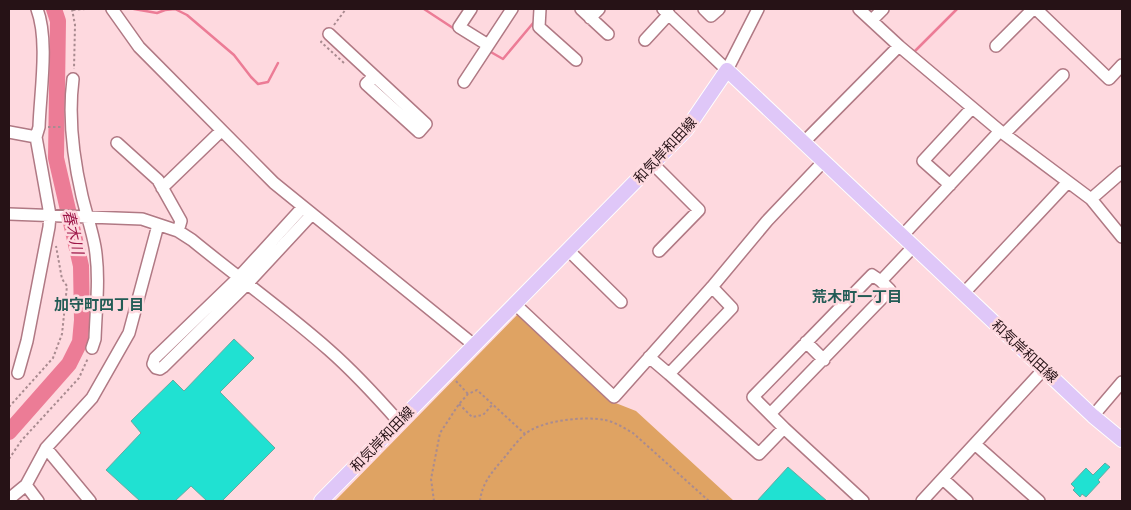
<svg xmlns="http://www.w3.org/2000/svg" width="1131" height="510" viewBox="0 0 1131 510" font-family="'Noto Sans','Noto Sans JP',sans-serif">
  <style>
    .green { fill: #dfa363 }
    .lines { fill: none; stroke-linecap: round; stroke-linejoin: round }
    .stream { stroke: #ec7c96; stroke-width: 2.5 }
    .river { stroke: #ec7c96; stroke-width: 16 }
    .building { fill: #20e1d2; stroke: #66aaa2 }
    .minor-casing { stroke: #b07984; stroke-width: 14 }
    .major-casing { stroke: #fff; stroke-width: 16 }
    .path { stroke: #a98b90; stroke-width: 2; stroke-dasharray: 2.5 2.5; stroke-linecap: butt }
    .minor { stroke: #fff; stroke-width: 11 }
    .major { stroke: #dfc7f8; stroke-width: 14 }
    .labels { text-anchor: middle; stroke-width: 5; stroke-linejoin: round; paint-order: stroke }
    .street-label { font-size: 14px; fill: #261216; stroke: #fed9df }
    .water-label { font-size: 15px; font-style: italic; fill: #9d1648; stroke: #fed9df }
    .neighbourhood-label { font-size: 15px; font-weight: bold; fill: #225b55; stroke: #fed9df }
  </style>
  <rect width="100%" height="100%" fill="#fed9df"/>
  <path class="green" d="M518,314L608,400L636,411L734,501H335Z"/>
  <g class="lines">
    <path class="stream" d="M134,9L157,13L165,10L175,9L187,15L234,55L251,77L258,84L268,82L278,63
      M424,9L456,30
      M489,51L503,59L534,22
      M914,52L957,9"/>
    <path class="river" d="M9,432L69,364L80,342L82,320L81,266L56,158L58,21L54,9"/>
  </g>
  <path class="building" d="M234,339L254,358L220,392L275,448L222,501H207L191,486L175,501H140L106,470L141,433L131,421L173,380L184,391Z
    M1105,463L1110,467L1098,480L1100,482L1086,497L1082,494L1080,497L1073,490L1075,488L1071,484L1086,468L1093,475Z
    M788,467L827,501H757Z"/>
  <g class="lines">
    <g class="minor-casing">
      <path id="minor" d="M112,9L139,47L274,183L474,345
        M471,9L459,27L488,45
        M540,9L539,27L576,60
        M581,9L608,34
        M663,9L727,70L758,9
        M704,9L711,16L719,9
        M859,9L899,46L1000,131L1091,199L1122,237
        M1036,9L1109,79L1122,65
        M590,18L599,9
        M872,20L883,9
        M329,34L426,124L419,132L366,84L374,76
        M645,40L669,14
        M996,46L1033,9
        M73,79C68,118 73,157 82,196C86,213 92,230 95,247C100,277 96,308 95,339L92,348
        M464,82L512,9
        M9,132L36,137
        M1004,134L1063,75
        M804,142L899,46
        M117,143L158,180L181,221L178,231
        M653,164L699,210L659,251
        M950,185L923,161L972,108
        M162,188L221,131
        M1091,199L1122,172
        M303,207L238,278L155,358L153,364L156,368L160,369L163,367L247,284L312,214
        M9,214L142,219L178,231L192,240C237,277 285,311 329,350C354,372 377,397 399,422
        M903,235L1000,131
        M568,250L621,302
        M881,281L914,246
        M964,293L1068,182
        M515,304L614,397L712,287L767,221L824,161
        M806,342L824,360
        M649,357L669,374L732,308L712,287
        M18,373L27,341L49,227L50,215L36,137L39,127C40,93 49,41 37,9
        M669,374L759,454L784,428L863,501
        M770,414L890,290L881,281L872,275L753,397L784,428
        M1093,416L1122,382
        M976,445L1039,501
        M46,448L90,501
        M943,479L967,501
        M26,485L38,501
        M9,499L26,485L46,448L92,398L129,333L158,225
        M922,501L1044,369"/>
    </g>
    <g class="major-casing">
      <path id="major" d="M321,501L686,130L727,70L1093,416L1122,440"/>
    </g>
    <path class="path" d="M72,9L75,25L74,69
      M73,10L85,9
      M334,25L346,9
      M322,41L321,42L344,63
      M48,127H61
      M456,381L468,394
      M459,404L472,417L483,415L493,404
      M9,407L53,358L62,334L67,286L62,279L56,246
      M9,459L21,441L79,378L88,358
      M434,501L431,479L440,433L459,404L468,394L477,390L525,434
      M480,501C482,483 492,472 504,458C510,451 516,442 524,435C540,420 585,416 605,420C615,422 624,428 633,433L709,501"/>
    <use href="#minor" class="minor"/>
    <use href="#major" class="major"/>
  </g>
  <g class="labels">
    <g class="street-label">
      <text transform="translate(665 150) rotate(-47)" y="5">和気岸和田線</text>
      <text transform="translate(1025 351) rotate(43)" y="5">和気岸和田線</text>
      <text transform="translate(382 439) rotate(-46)" y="5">和気岸和田線</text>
    </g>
    <g class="water-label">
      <text transform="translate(73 232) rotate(77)" y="5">春木川</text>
    </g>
    <g class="neighbourhood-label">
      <text x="857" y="302">荒木町一丁目</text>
      <text x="99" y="310">加守町四丁目</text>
    </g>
  </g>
  <rect width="1131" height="510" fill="none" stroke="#261216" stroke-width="20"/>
</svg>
